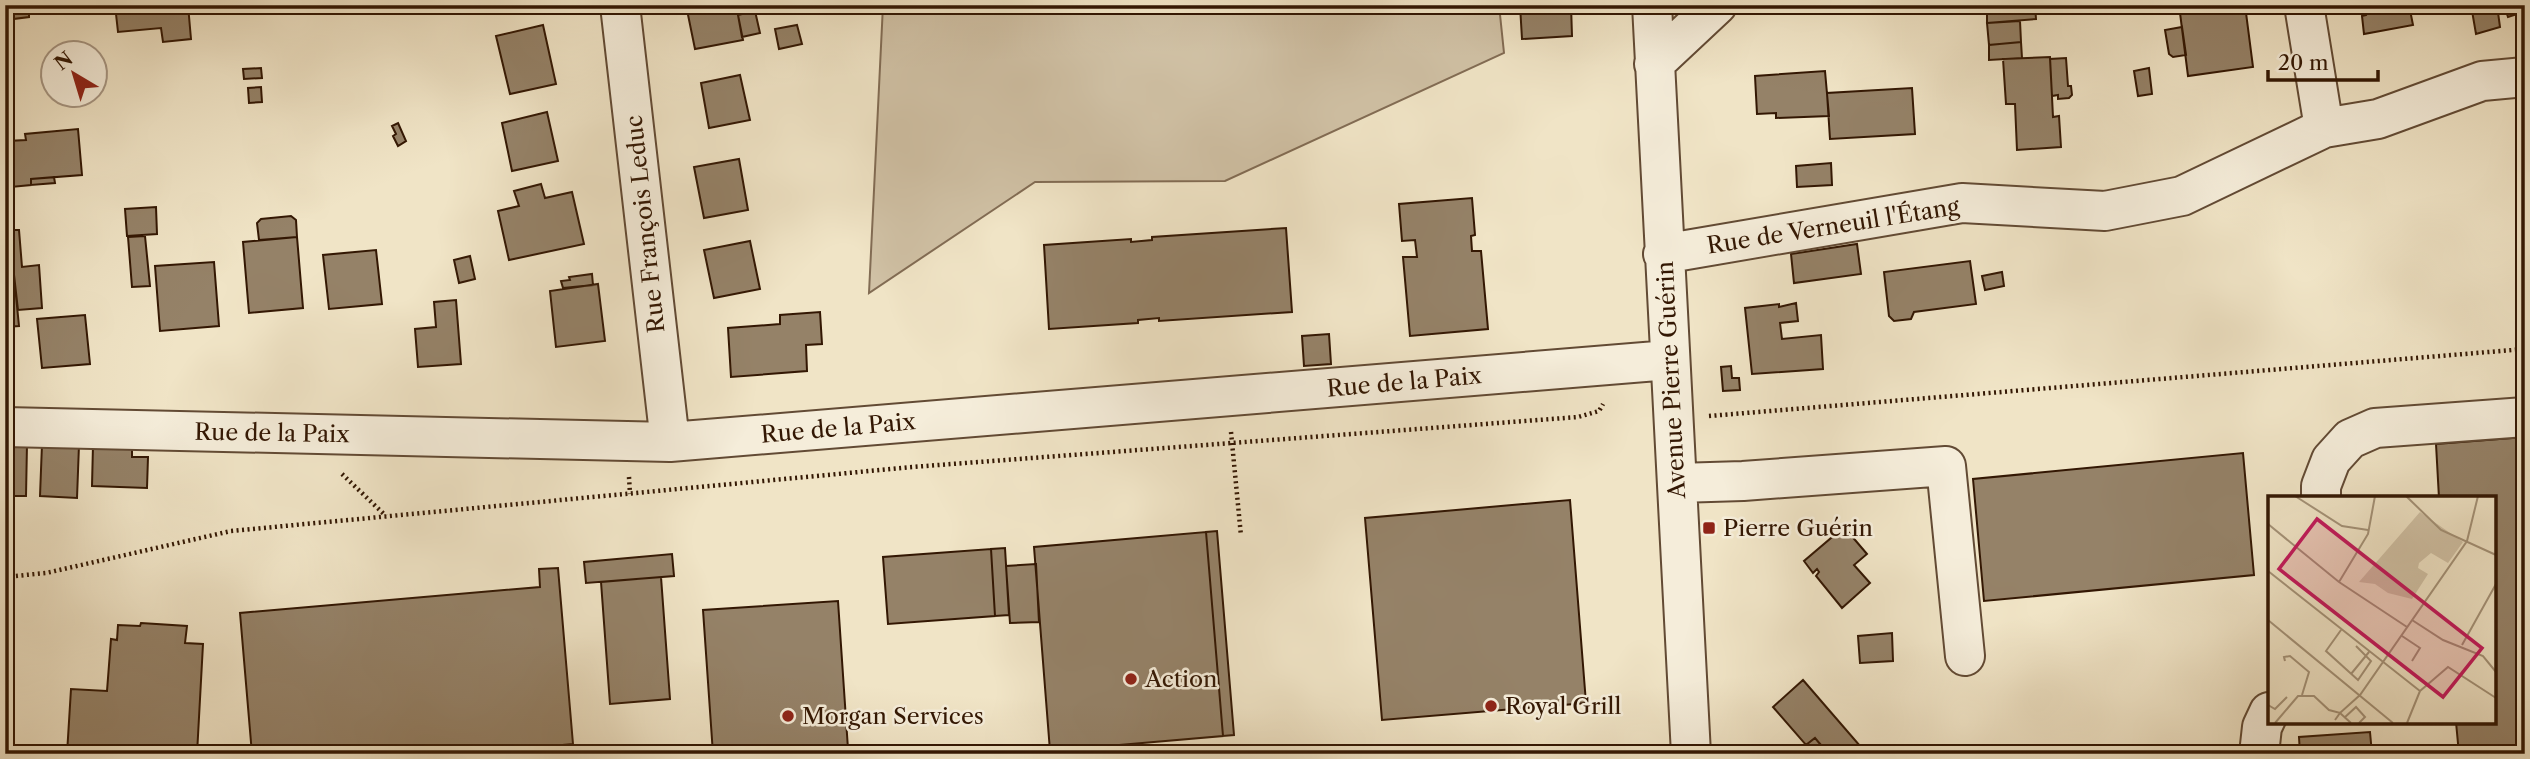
<svg xmlns="http://www.w3.org/2000/svg" width="2530" height="759" viewBox="0 0 2530 759" font-family="'Libre Caslon Text',serif">
  <style>
    .green { fill: #d0c1a5; stroke: #826c54; stroke-width: 2 }
    .building { fill: #958268; stroke: #331703; stroke-width: 2 }
    .lines { fill: none; stroke-linecap: round; stroke-linejoin: round }
    .minor-casing { stroke: #624a34; stroke-width: 42 }
    .path { stroke: #331703; stroke-width: 4.5; stroke-dasharray: 2 3.5; stroke-linecap: butt }
    .minor { stroke: #f5edda; stroke-width: 38 }
    .poi-dot { fill: #8f2418; stroke: #f5edda; stroke-width: 2.5 }
    .labels { text-anchor: middle; stroke-width: 5; stroke-linejoin: round; paint-order: stroke }
    .street-label { font-size: 23px; fill: #331703; stroke: #f5edda }
    .poi-label { font-size: 23px; fill: #331703; stroke: #f5edda; text-anchor: start }
    .inset-road { fill: none; stroke: #a49278; stroke-width: 2 }
    .view { fill: #c2185b; fill-opacity: 0.15; stroke: #c2185b; stroke-width: 3.5 }
    .inset-edge { fill: none; stroke: #331703; stroke-width: 3.5 }
  </style>
  <rect width="100%" height="100%" fill="#f0e4c6"/>
  <filter id="stains"><feTurbulence type="fractalNoise" baseFrequency=".00286" numOctaves="4"/><feColorMatrix values="0 0 0 0 .2 0 0 0 0 .09 0 0 0 0 .02 0 0 0 .5 -.17"/></filter>
  <radialGradient id="worn" r=".72"><stop offset=".6" stop-color="#630" stop-opacity="0"/><stop offset="1" stop-color="#630" stop-opacity=".3"/></radialGradient>
  <path class="green" d="M883,5H1499L1504,53L1225,181L1035,182L869,293Z"/>
  <path class="building" d="M5,5H59L29,9V17L5,20Z
    M67,5H93V11L68,14Z
    M115,5H188L191,39L163,42L161,28L118,32Z
    M345,5H365L366,10L346,13Z
    M686,5H736L743,40L695,49Z
    M1520,5H1571L1572,36L1522,39Z
    M1987,5H2035L2036,19L1987,23Z
    M2179,5H2245L2253,67L2188,76Z
    M2364,5H2409L2413,25L2364,34L2362,16L2366,15Z
    M2471,5H2497L2500,27L2476,34Z
    M2504,5H2521L2523,12L2508,17Z
    M755,11L760,33L742,37L738,15Z
    M2020,21L2021,42L1989,45L1987,23Z
    M543,25L556,84L510,94L496,36Z
    M797,25L802,44L779,49L775,29Z
    M2182,27L2186,55L2173,57L2169,54L2165,30Z
    M2021,42L2022,58L1989,60V45Z
    M2050,57L2053,117L2059,116L2061,147L2017,150L2015,104H2006L2003,59Z
    M2066,58L2068,86H2071L2072,95L2069,98L2058,99V95L2052,96L2050,59Z
    M261,68L262,78L244,79L243,69Z
    M2149,68L2152,94L2138,96L2134,71Z
    M1825,71L1829,116L1776,118V113L1757,114L1755,76Z
    M740,75L750,120L709,128L701,83Z
    M261,87L262,102L249,103L248,88Z
    M1912,88L1915,134L1830,139L1827,93Z
    M547,112L558,161L512,171L502,123Z
    M398,123L406,141L398,146L393,136L396,134L392,126Z
    M78,129L82,175L31,179V185L11,187L7,141L26,140L25,134Z
    M739,159L748,210L704,218L694,167Z
    M1831,163L1832,185L1797,187L1796,166Z
    M54,177L55,183L31,185V179Z
    M541,184L545,198L572,192L584,244L509,260L498,211L519,206L514,191Z
    M1472,198L1475,235L1471,236L1472,251H1481L1488,329L1410,336L1403,257H1417L1415,240L1402,241L1399,204Z
    M156,207L157,234L127,236L125,209Z
    M291,216L296,220L297,237L259,240L257,223L261,219Z
    M1286,228L1292,312L1159,321V318L1138,320V323L1049,329L1044,245L1131,239V242L1152,240V237Z
    M5,230H19L22,267L39,265L42,308L18,310L13,266H8Z
    M145,236L150,286L132,287L128,237Z
    M297,237L303,308L249,313L243,242Z
    M750,241L760,289L714,298L704,250Z
    M1857,244L1861,274L1794,283L1791,254Z
    M376,250L382,304L329,309L323,255Z
    M470,256L475,279L459,283L454,260Z
    M1970,261L1976,304L1914,312L1911,319L1894,321L1889,316L1884,272Z
    M214,262L219,326L160,331L155,266Z
    M8,266H13L19,326L5,327V267Z
    M2002,272L2004,286L1985,290L1982,276Z
    M592,274L593,285L563,288L561,281L570,280L569,277Z
    M598,284L605,341L556,347L550,291Z
    M456,300L461,364L418,367L415,329L436,327L434,302Z
    M1796,303L1798,321L1780,323L1782,339L1821,335L1823,369L1752,374L1745,308L1779,304V307Z
    M820,312L822,344L806,345L807,371L731,377L728,328L780,324V315Z
    M85,315L90,364L42,368L37,319Z
    M1329,334L1331,364L1304,366L1302,336Z
    M1731,366L1732,378H1739L1740,390L1723,391L1721,367Z
    M2525,437V754H2459L2456,722H2493V498H2439L2436,444Z
    M5,443L27,444L26,496H5Z
    M42,444L79,445L77,498L40,496Z
    M93,445L132,446V457H148L147,488L92,486Z
    M2243,453L2254,575L1984,601L1973,479Z
    M1570,500L1586,703L1382,720L1365,518Z
    M1844,527L1867,554L1854,565L1870,583L1842,608L1816,576L1819,572L1817,569L1813,573L1804,561Z
    M1217,531L1234,735L1223,736L1206,532Z
    M1206,532L1223,736L1050,751L1034,547Z
    M1005,548L1009,615L995,616L991,549Z
    M991,549L995,616L888,624L883,557Z
    M672,554L674,576L586,583L584,562Z
    M1036,564L1039,622L1010,623L1006,566Z
    M558,568L573,744L466,754H252L240,613L540,587L539,569Z
    M661,577L670,699L610,704L601,582Z
    M838,601L848,749L779,754H713L703,610Z
    M141,623L187,626L185,643L203,644L197,754H67L71,689L107,691L111,639L117,640L118,625L140,626Z
    M1892,633L1893,661L1860,663L1858,636Z
    M1803,680L1867,754H1829L1815,738L1806,745L1773,707Z
    M2370,732L2372,754H2300L2299,737Z
    M1815,738L1826,751L1823,754H1814L1806,745Z
    M848,749V754H799V752Z"/>
  <g class="lines">
    <g class="minor-casing">
      <path id="minor" d="M620,5L670,442
        M1652,5L1691,754
        M2304,5L2324,128
        M1654,64L1717,5
        M1663,254L1962,203L2105,211L2182,196L2324,128L2378,119L2482,81L2525,77
        M5,427L670,442L1669,360
        M1678,483L1743,481L1946,466L1965,656
        M2321,498V486L2331,460L2350,439L2375,428L2525,417
        M2259,754L2262,727L2269,712"/>
    </g>
    <path class="path" d="M1709,416L2525,349
      M1231,432L1241,536
      M342,474L386,516
      M629,477L630,494
      M5,577L46,573L231,531L912,467L1578,417L1599,411L1603,404"/>
    <use href="#minor" class="minor"/>
  </g>
  <g class="poi-dot">
    <rect x="1702" y="521" width="14" height="14" rx="3.5"/>
    <circle cx="1131" cy="679" r="7"/>
    <circle cx="1491" cy="706" r="7"/>
    <circle cx="788" cy="716" r="7"/>
  </g>
  <g class="labels">
    <g class="street-label">
      <text transform="translate(645 224) rotate(-96)" y="8">Rue François Leduc</text>
      <text transform="translate(1833 226) rotate(-9)" y="8">Rue de Verneuil l'Étang</text>
      <text transform="translate(1671 380) rotate(-93)" y="8">Avenue Pierre Guérin</text>
      <text transform="translate(1404 382) rotate(-5)" y="8">Rue de la Paix</text>
      <text transform="translate(838 428) rotate(-5)" y="8">Rue de la Paix</text>
      <text transform="translate(272 433) rotate(1)" y="8">Rue de la Paix</text>
    </g>
    <g class="poi-label">
      <text x="1723" y="536">Pierre Guérin</text>
      <text x="1145" y="687">Action</text>
      <text x="1505" y="714">Royal Grill</text>
      <text x="802" y="724">Morgan Services</text>
    </g>
  </g>
  <g transform="translate(2268 496)">
    <rect width="228" height="228" fill="#f0e4c6"/>
    <path d="M152,16L195,46L180,67L163,57L151,67L150,72L160,78L144,103L120,97L107,88L91,86Z" fill="#d0c1a5"/>
    <path class="inset-road" d="M27,0L74,30L100,34M138,0L173,34L228,59M0,28L71,86L139,131M0,75L152,195L139,227M71,86L100,38L107,0M0,124L125,227M144,124L175,144L215,160L228,176M73,134L58,155L90,184L103,165L88,150M134,140L152,152L144,165M194,149L228,88M17,165L16,161L22,160L41,176L34,199M83,178L101,156M152,195L180,171L228,202M0,209L7,213L19,201M76,222L88,211L97,221L91,227M67,224L72,217L83,227M7,227L30,200H46L61,214L72,217L92,199L199,45L210,0"/>
    <path class="view" d="M49,23L214,152L175,201L11,73Z"/>
    <rect width="228" height="228" class="inset-edge"/>
  </g>
  <rect width="2530" height="759" fill="none" stroke="#f0e4c6" stroke-width="28"/>
  <rect x="7" y="7" width="2516" height="745" fill="none" stroke="#331703" stroke-width="3.5"/>
  <rect x="14" y="14" width="2502" height="731" fill="none" stroke="#331703" stroke-width="2"/>
  <g transform="translate(74 74) rotate(322)"><circle r="33" fill="#f5edda" stroke="#a79784" stroke-width="2"/>
  <path d="M0-5L12 26L0 18L-12 26Z" fill="#8f2418"/>
  <text y="-10" font-size="19" font-weight="bold" text-anchor="middle" fill="#331703">N</text>
  </g>
  <path d="M2268 70v10h110v-10" fill="none" stroke="#331703" stroke-width="3.5"/>
  <text x="2278" y="70" font-size="21" fill="#331703" stroke="#f5edda" stroke-width="5" paint-order="stroke">20 m</text>
  <rect width="100%" height="100%" filter="url(#stains)"/>
  <rect width="100%" height="100%" fill="url(#worn)"/>
</svg>
